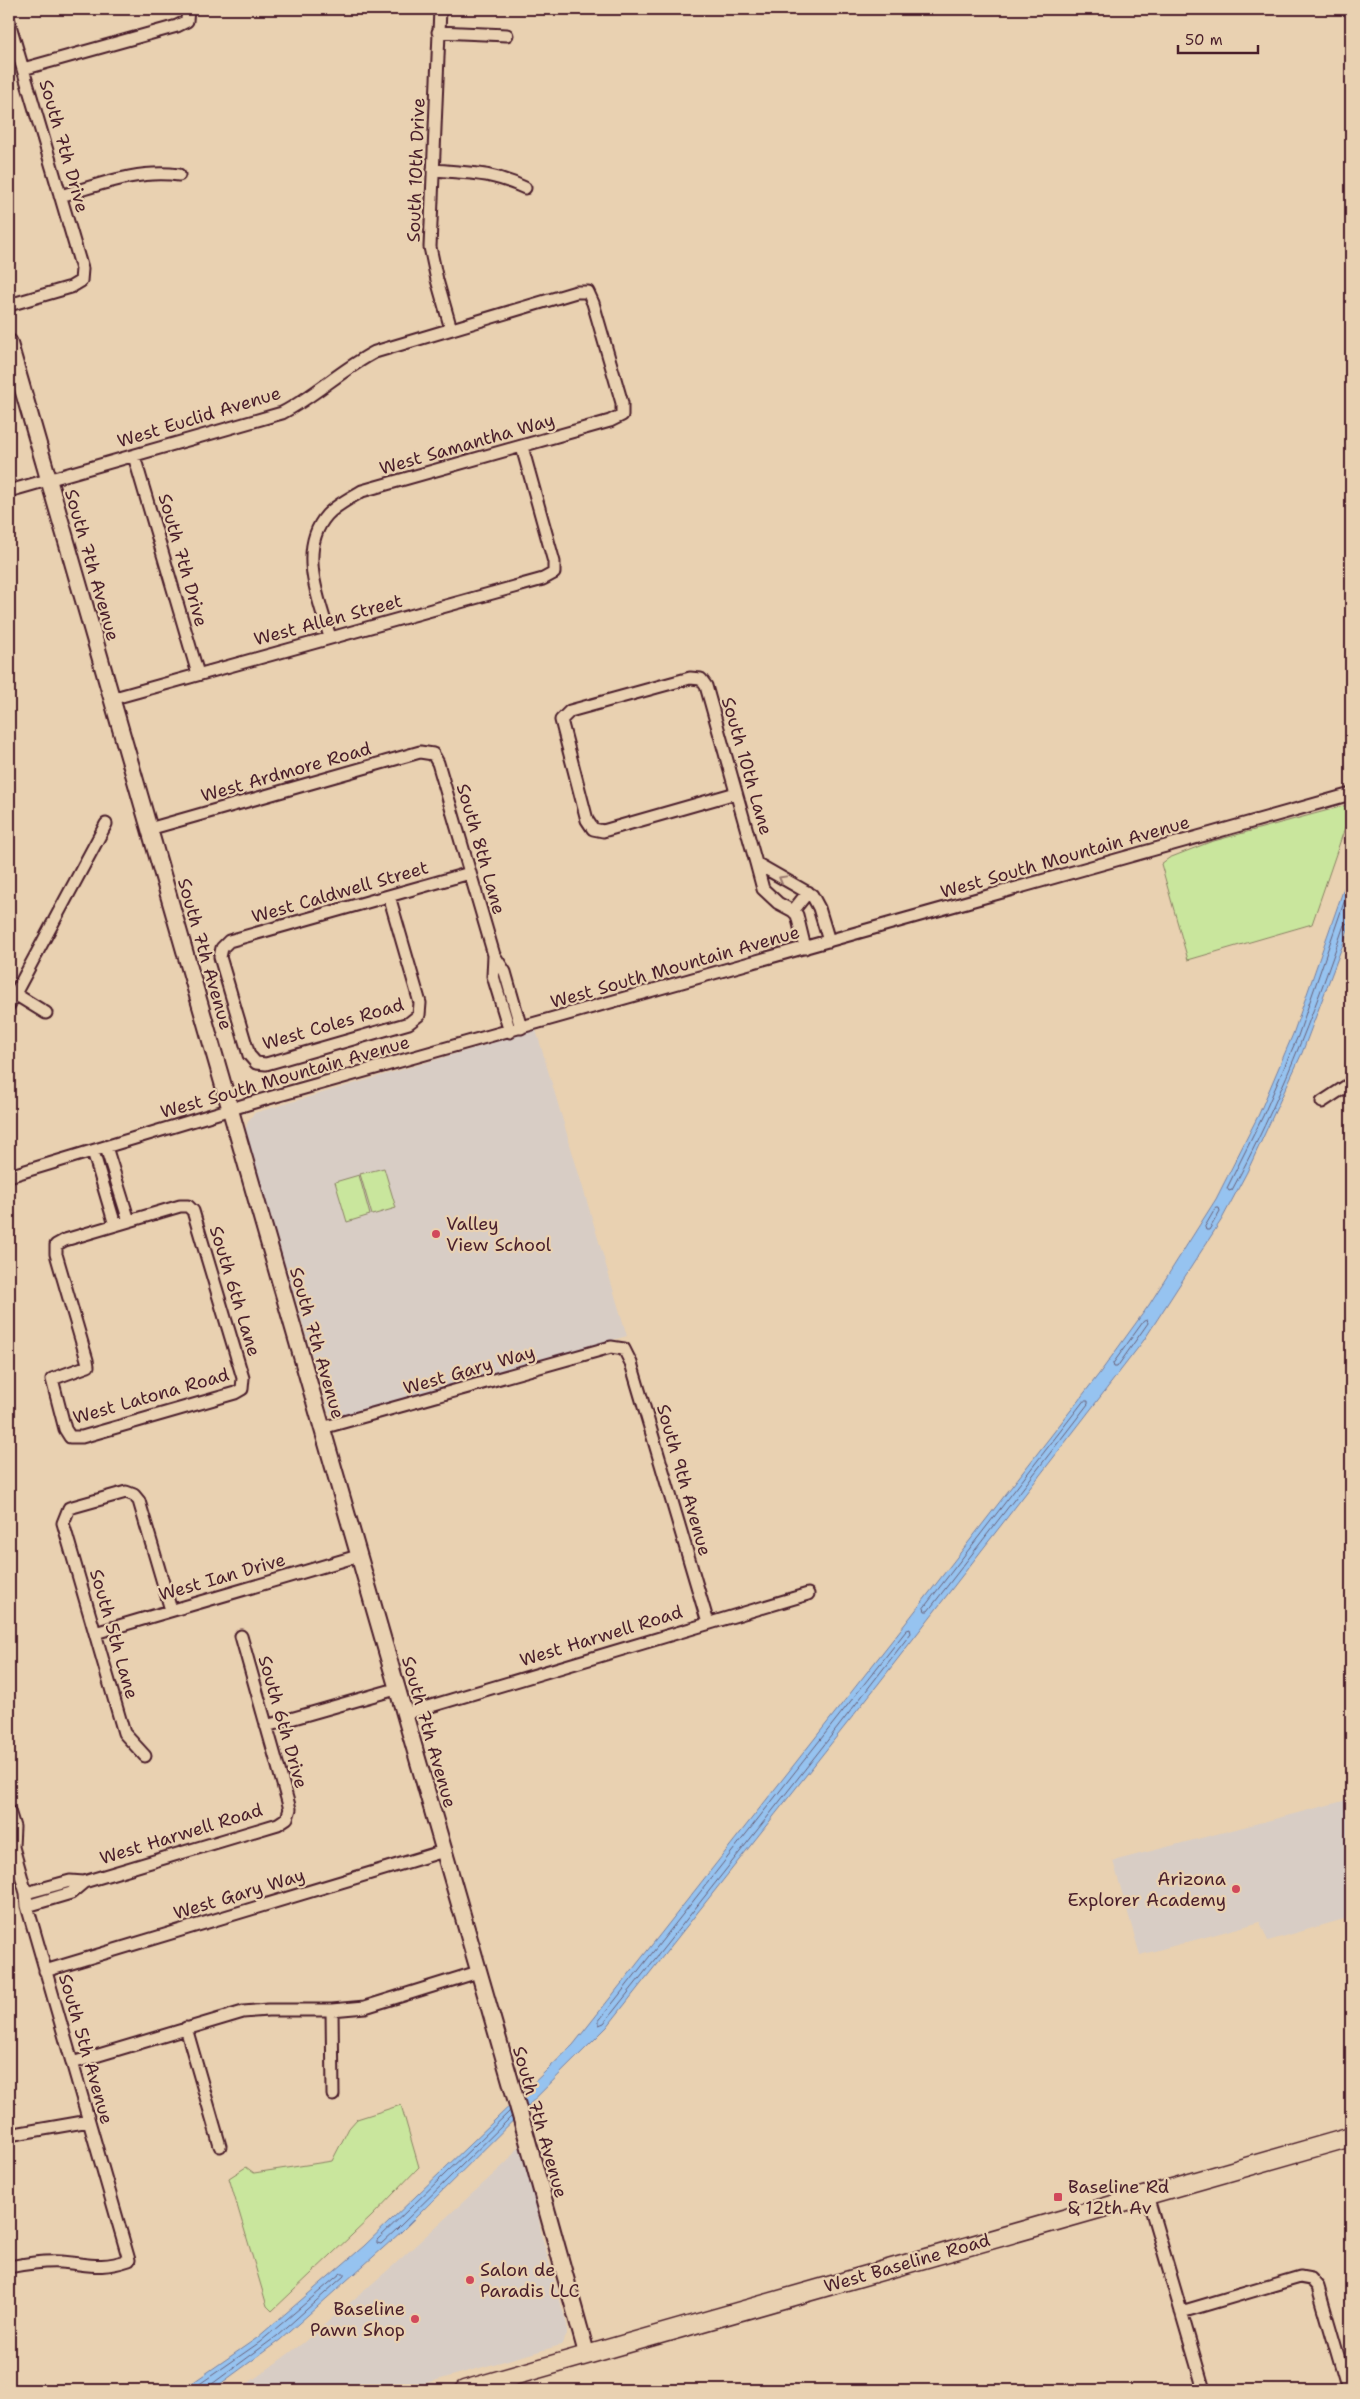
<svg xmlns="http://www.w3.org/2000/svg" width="1360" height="2399" viewBox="0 0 1360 2399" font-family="'Shantell Sans',sans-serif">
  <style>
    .built { fill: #d8cdc5 }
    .green { fill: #c9e69d; stroke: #8a8264 }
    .water { fill: #96c3f0; stroke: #7881a1 }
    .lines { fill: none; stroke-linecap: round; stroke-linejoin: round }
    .shore { stroke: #68617a; stroke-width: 1 }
    .street-casing { stroke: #4a1f2b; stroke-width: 15 }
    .secondary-casing { stroke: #4a1f2b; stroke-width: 19 }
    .primary-casing { stroke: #4a1f2b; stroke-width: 21 }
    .street { stroke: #e9d1b1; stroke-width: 11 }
    .secondary { stroke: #e9d1b1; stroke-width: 15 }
    .primary { stroke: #e9d1b1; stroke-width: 18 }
    .oneway { stroke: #9a786e }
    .poi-dot { fill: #d1495b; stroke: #e9d1b1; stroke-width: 2 }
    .labels { text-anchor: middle; stroke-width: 4.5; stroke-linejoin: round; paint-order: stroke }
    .street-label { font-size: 18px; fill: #4a1f2b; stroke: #e9d1b1 }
    .poi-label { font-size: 18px; fill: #4a1f2b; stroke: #e9d1b1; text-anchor: start }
  </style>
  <rect width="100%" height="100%" fill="#e9d1b1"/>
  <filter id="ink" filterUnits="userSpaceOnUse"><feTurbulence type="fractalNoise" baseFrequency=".02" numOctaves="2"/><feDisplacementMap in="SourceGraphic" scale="10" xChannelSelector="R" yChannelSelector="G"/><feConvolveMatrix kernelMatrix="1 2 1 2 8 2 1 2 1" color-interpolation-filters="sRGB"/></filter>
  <g filter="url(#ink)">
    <path class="built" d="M536,1030L627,1336L336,1417L330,1415L245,1132L248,1121L254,1113Z
      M1351,1799V1917L1268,1941L1260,1922L1140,1955L1113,1861Z
      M519,2145L535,2196L542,2237L567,2325V2335L561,2345L402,2390H239L303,2343L395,2264L507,2162Z"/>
    <path class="green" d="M1351,804V810L1312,924L1188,960L1161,864L1169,858L1210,842Z
      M384,1168L396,1208L372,1215L360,1174Z
      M359,1175L370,1215L347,1222L335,1182Z
      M401,2105L419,2167L372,2216L272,2311L267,2306L229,2178L246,2167L254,2173L332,2161L349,2128L357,2119Z"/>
    <path class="water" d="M1351,868V919L1345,939L1302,1053L1247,1172L1222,1219L1144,1340L1081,1422L879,1683L607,2027L401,2232L280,2340L212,2390H182L257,2338L364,2246L573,2045L905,1624L1099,1374L1149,1305L1216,1199L1259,1114L1293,1034Z"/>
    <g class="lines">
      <path class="shore" d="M1351,882L1298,1036L1263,1116L1227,1188L1229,1191L1232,1190C1278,1105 1313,1016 1344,925L1351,921
        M1216,1208H1219L1220,1211L1209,1230H1206L1205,1227Z
        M1144,1321L1147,1320L1148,1323L1117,1367H1114L1113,1364Z
        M1084,1401H1088V1404L928,1611H925L924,1608Z
        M907,1630L910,1629L911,1633C810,1764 707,1894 604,2023L599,2025V2021Z
        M510,2111L377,2240V2243L381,2244L398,2228L512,2116
        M191,2390L260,2342L341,2273H344V2276L277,2336L212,2384L210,2390"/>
      <g class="street-casing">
        <path id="street" d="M440,9L430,247L437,280L451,329
          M9,22L82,269L81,281L71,287L9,305
          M438,32L507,35
          M23,69L177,26L187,21L188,9
          M433,170C470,173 491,172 525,188
          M60,196C99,185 138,169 179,175
          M134,456L198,674
          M9,491L282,413C315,396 342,369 375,352L576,292H588L593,303L622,403V415L610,421L362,491C350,498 336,505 327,515C297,549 319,601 330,637
          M111,699L543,579L554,573V562L522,447
          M736,793L603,831L593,829L587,820L561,720L570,711L690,678L701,679L706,686L756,863L763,889L778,903L793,911L797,915L805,948
          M149,829L420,752L433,754L438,763L494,955L505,972L521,1028
          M756,863L812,895L819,908L829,941
          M389,896L420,1003L419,1015L409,1023L266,1064L256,1063L249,1055L220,957L222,948L229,941L470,873
          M793,911L808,892
          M494,955L493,976L510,1032
          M15,994L46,1013
          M9,1005L106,824
          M1322,1102L1351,1083
          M106,1147L129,1221
          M93,1151L115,1225
          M9,1176L251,1103L1351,794
          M180,1206H188L193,1211L243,1378L242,1389L235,1393L82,1437H70L65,1429L52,1379L88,1366L87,1360L56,1254V1245L65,1240Z
          M322,1428L611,1347L624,1349L631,1363L708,1623
          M95,1633L358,1556
          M404,1714L808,1594
          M266,1726L396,1689
          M145,1756L124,1733L63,1523L69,1508L126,1492L134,1495L139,1501L171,1610
          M9,1811L14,1827L13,1847L26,1893L27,1906L129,2260C99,2270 89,2264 60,2262C43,2261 25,2264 9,2267
          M26,1893L70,1881L84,1882L278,1824L287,1818L290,1809L241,1636
          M27,1906L71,1893L84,1882
          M45,1971L444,1851
          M332,2010L333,2095
          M186,2028L220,2146
          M72,2063L243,2012L268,2010H332L365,2007L478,1972
          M9,2135L89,2121
          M1147,2195L1204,2390
          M1181,2312L1300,2277L1311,2279L1318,2287L1348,2390"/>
      </g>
      <g class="secondary-casing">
        <path id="secondary" d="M9,342L526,2135L587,2355"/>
      </g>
      <g class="primary-casing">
        <path id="primary" d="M464,2390L1351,2137"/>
      </g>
      <use href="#street" class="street"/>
      <use href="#secondary" class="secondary"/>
      <use href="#primary" class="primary"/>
    </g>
    <defs><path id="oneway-chevron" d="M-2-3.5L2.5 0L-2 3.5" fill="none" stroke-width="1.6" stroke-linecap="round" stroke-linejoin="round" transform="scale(1.25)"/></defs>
    <use class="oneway" href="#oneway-chevron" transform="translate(782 879) rotate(-151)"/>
  </g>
  <g class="poi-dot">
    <circle cx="436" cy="1234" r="5"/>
    <circle cx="1236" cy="1889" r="5"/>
    <rect x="1053" y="2192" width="10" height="10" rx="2.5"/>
    <circle cx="470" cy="2280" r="5"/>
    <circle cx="415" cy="2319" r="5"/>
  </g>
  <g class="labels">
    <g class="street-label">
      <text transform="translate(64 146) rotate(74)" y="6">South 7th Drive</text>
      <text transform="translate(416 170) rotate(-88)" y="6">South 10th Drive</text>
      <text transform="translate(199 417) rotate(-17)" y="6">West Euclid Avenue</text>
      <text transform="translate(467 444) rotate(-16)" y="6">West Samantha Way</text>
      <text transform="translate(183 560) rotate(74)" y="6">South 7th Drive</text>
      <text transform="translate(92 565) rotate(74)" y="6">South 7th Avenue</text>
      <text transform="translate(328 620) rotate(-15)" y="6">West Allen Street</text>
      <text transform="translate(747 766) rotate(74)" y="6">South 10th Lane</text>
      <text transform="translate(286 772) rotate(-16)" y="6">West Ardmore Road</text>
      <text transform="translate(481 849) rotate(74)" y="6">South 8th Lane</text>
      <text transform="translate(1065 857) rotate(-16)" y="6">West South Mountain Avenue</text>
      <text transform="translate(340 892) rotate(-16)" y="6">West Caldwell Street</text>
      <text transform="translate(205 954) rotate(74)" y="6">South 7th Avenue</text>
      <text transform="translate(675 967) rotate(-16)" y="6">West South Mountain Avenue</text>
      <text transform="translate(333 1024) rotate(-16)" y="6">West Coles Road</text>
      <text transform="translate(285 1077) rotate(-16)" y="6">West South Mountain Avenue</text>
      <text transform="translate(235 1291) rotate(73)" y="6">South 6th Lane</text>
      <text transform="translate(317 1343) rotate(74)" y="6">South 7th Avenue</text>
      <text transform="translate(469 1370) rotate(-16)" y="6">West Gary Way</text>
      <text transform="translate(151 1396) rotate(-16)" y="6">West Latona Road</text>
      <text transform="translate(684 1480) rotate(74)" y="6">South 9th Avenue</text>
      <text transform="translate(222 1577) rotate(-16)" y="6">West Ian Drive</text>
      <text transform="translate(114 1634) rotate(74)" y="6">South 5th Lane</text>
      <text transform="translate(601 1636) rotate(-17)" y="6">West Harwell Road</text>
      <text transform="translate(283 1722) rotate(74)" y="6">South 6th Drive</text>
      <text transform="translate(429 1732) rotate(74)" y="6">South 7th Avenue</text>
      <text transform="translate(181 1834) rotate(-17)" y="6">West Harwell Road</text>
      <text transform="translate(239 1894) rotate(-17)" y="6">West Gary Way</text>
      <text transform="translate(86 2049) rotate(74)" y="6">South 5th Avenue</text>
      <text transform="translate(540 2122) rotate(74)" y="6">South 7th Avenue</text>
      <text transform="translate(907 2263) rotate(-16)" y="6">West Baseline Road</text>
    </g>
    <g class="poi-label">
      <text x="446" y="1230">Valley<tspan x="446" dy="21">View School</tspan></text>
      <text x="1226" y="1885" text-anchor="end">Arizona<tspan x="1226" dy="21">Explorer Academy</tspan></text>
      <text x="1068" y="2193">Baseline Rd<tspan x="1068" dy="21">&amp; 12th Av</tspan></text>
      <text x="480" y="2276">Salon de<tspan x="480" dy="21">Paradis LLC</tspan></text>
      <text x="405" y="2315" text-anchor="end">Baseline<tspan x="405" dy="21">Pawn Shop</tspan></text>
    </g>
  </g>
  <rect width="1360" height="2399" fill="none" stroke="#e9d1b1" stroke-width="30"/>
  <rect x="15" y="15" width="1330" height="2369" fill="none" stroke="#4a1f2b" stroke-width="2" filter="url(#ink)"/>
  <path d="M1178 45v8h80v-8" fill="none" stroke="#4a1f2b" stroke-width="2.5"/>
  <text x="1185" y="45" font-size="15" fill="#4a1f2b" stroke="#e9d1b1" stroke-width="4" paint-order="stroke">50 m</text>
</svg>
